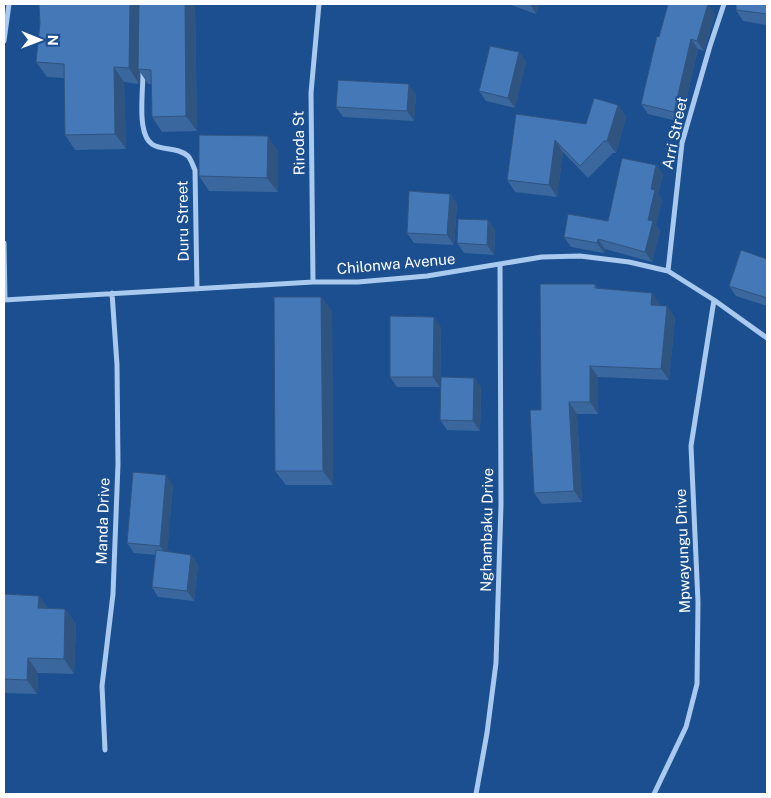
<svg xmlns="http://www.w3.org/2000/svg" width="771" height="798" viewBox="0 0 771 798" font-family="'Public Sans',sans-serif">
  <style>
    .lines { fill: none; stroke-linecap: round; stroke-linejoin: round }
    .minor { stroke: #a9c9ee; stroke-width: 5 }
    .wall { fill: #3a679d }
    .shaded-wall { fill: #305480 }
    .building { fill: #4478b7; stroke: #305480 }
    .labels { text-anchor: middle; stroke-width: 4; stroke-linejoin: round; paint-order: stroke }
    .street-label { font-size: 15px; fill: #fff; stroke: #1b4f8f }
  </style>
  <rect width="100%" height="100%" fill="#1b4f8f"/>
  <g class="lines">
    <path class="minor" d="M4,41L9,4
      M143,71C143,87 140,111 143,126C148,158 171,142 188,156C191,159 193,166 195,170L197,289
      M4,243L5,300
      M668,271L682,143L710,46L724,4
      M313,282L311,93L319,4
      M4,300L313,282H358L427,276L542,257L580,256L629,262L668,271L714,300L767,338
      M105,750L102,686L113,594L118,464L117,365L112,293
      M476,794L487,733L496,663L501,505L500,264
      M654,794L686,727L697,684L698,602L691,446L714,300"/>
  </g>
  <path class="wall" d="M39,4H195L197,131L162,132L152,117L151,84H148L140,72L139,84L124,82L126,149L75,150L65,135L64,78L47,77L36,62L40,23Z
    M508,4H539L536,14Z
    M767,4V25L743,21L736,10Z
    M715,14L704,51L698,49L681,122L648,114L641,104L659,37Z
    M519,52L526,62L515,108L486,101L479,91Z
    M416,94L414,121L343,117L336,107Z
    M618,105L626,117L616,153H613L588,178L563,152L557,197L515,192L507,180L516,114L586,124Z
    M278,151V192L209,191L199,176Z
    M656,165L663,175L658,194L662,200L656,225L660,231L652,262L605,249L604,253L571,247L564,237L608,221Z
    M450,194L457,204L454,245L414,243L407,233Z
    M488,220L495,230L494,255L464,253L457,243Z
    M767,259V306L736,296L729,286Z
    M595,284L598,289L652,293L660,305V306H667L675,318L669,380L598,377V414H577L582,502L542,504L534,493L541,410Z
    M321,297L332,311L333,485H286L275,471Z
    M441,327L440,387H397L390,377Z
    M474,378L481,388L480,431L447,430L440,420Z
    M173,485L167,552L191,555L198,565L194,601L158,597L152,587L156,555L134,553L127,543Z
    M4,594L39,596L48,609H65L76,624L74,674L38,673L37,694L4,693Z"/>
  <path class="shaded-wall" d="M130,4H141L138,69L140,72L139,84L129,68Z
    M185,4H195L197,131L186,116Z
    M530,4H539L536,14Z
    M708,4L715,14L704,51L697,41Z
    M691,39L698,49L681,122L674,112Z
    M519,52L526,62L515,108L508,98Z
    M114,67L124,82L126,149L115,134Z
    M409,84L416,94L414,121L407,111Z
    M618,105L626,117L616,153L607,141Z
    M268,136L278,151V192L267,178Z
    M555,140L563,152L557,197L549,185Z
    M656,165L663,175L658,194L662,200L656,225L660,231L652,262L645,252L651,189Z
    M450,194L457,204L454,245L447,235Z
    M488,220L495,230L494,255L487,245Z
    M598,239L605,249L604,253L597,243Z
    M652,293L660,305L659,316L651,305Z
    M321,297L332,311L333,485L323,471Z
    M667,306L675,318L669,380L661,369Z
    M434,317L441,327L440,387L433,377Z
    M590,366L598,377V414L590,402Z
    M474,378L481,388L480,431L473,421Z
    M569,402L577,414L582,502L574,491Z
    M166,475L173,485L167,556L160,546Z
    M191,555L198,565L194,601L187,591Z
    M39,596L49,610L38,608Z
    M65,609L76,624L74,674L64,659Z
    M28,658L38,673L37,694L27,680Z"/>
  <path class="building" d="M39,4H130L129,68L114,67L115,134L65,135L64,64L36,62L40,23Z
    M139,4H185L186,116L152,117L151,70L138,69Z
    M668,4H708L697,41L691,39L674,112L641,104L657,36L659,37Z
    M736,4H767V14L736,10Z
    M490,46L519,52L508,98L479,91Z
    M338,80L409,84L407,111L336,107Z
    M594,98L618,105L607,141H604L580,166L555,140L549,185L507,180L516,114L586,124Z
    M199,135L268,136L267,178L199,176Z
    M622,158L656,165L651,189L655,190L648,220L653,221L645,252L598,239L597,243L564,237L568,214L608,221Z
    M409,191L450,194L447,235L407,233Z
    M458,219L488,220L487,245L457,243Z
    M741,250L767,259V298L729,286Z
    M540,284H595V288L652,293L651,305L667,306L661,369L590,366V402H569L574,491L534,493L530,410H541Z
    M274,297H321L323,471H275Z
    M390,316L434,317L433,377H390Z
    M441,377L474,378L473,421L440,420Z
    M133,472L166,475L160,546L127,543Z
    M156,550L191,555L187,591L152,587Z
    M4,594L39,596L38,608L65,609L64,659L28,658L27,680L4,679Z"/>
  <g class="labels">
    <g class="street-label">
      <text transform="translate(675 133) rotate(-78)" y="5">Arri Street</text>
      <text transform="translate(299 143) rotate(-91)" y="5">Riroda St</text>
      <text transform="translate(183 221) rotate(-91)" y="5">Duru Street</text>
      <text transform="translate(396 264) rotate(-5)" y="5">Chilonwa Avenue</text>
      <text transform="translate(103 521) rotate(-88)" y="5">Manda Drive</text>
      <text transform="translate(487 530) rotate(-89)" y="5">Nghambaku Drive</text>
      <text transform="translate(683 551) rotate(-92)" y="5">Mpwayungu Drive</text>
    </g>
  </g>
  <rect width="771" height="798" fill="none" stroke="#ffffff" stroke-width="10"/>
  <g transform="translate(40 40) rotate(91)" stroke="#1b4f8f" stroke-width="4" paint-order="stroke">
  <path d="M0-4L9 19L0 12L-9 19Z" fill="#ffffff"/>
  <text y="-8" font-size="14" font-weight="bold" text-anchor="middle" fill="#ffffff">N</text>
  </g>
</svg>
